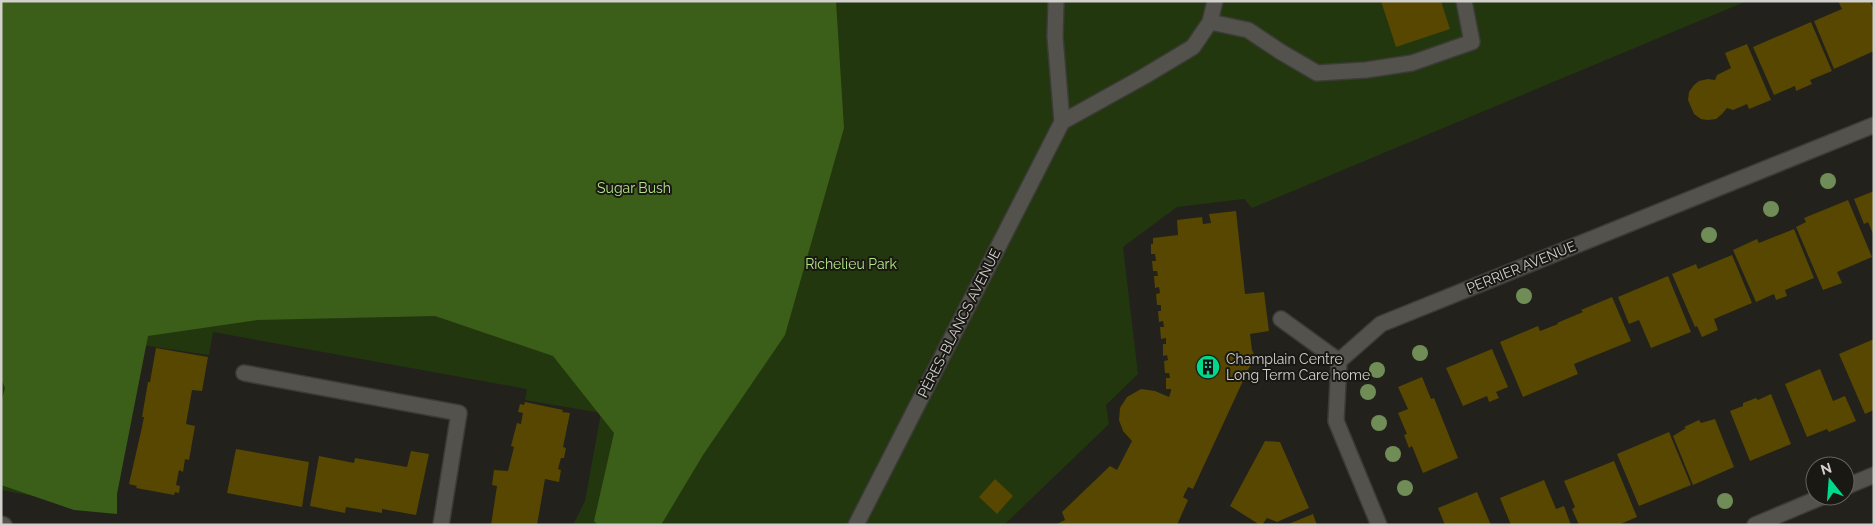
<svg xmlns="http://www.w3.org/2000/svg" width="1875" height="526" viewBox="0 0 1875 526" font-family="Raleway,sans-serif">
  <style>
    .green { fill: #22370e }
    .forest { fill: #3b5e19 }
    .building { fill: #574700 }
    .lines { fill: none; stroke-linecap: round; stroke-linejoin: round }
    .minor-casing { stroke: #3c3b37; stroke-width: 18 }
    .minor { stroke: #54524d; stroke-width: 15 }
    .tree { fill: #718d57 }
    .labels { text-anchor: middle; stroke-width: 4; stroke-linejoin: round; paint-order: stroke }
    .park-label { font-size: 14px; fill: #b1e587; stroke: #191813 }
    .street-label { font-size: 14px; fill: #d2d1ce; stroke: #191813 }
    .poi-label { font-size: 14px; fill: #d2d1ce; stroke: #191813; text-anchor: start }
  </style>
  <rect width="100%" height="100%" fill="#22211c"/>
  <path class="green" d="M1,1H1747L1252,208L1244,199L1177,207L1123,247L1138,374L1106,405L1109,424L1004,525H573L585,501L601,413L525,400L527,389L213,332L209,355L128,343L98,508L1,490Z"/>
  <path class="forest" d="M1,1H836L844,128L785,335L703,455L661,525H598L594,521L614,433L553,356L435,316L257,320L148,336L117,494V514L74,510L1,485V403L5,388L1,379Z"/>
  <path class="building" d="M1381,1H1441L1450,29L1396,47Z
    M1838,1H1870L1874,10V51L1834,69L1814,21L1842,9Z
    M1811,22L1832,71L1810,80L1812,84L1796,91L1795,86L1774,95L1753,47Z
    M1747,44L1771,100L1749,109L1747,104L1733,110L1727,108L1722,114L1716,119L1708,120L1701,119L1694,114L1688,100L1689,92L1694,85L1699,81L1708,79L1715,80L1717,75L1731,68L1725,53Z
    M1874,191V236L1868,222L1864,224L1854,199Z
    M1848,200L1872,257L1837,272L1842,283L1823,290L1796,227L1806,222L1804,218Z
    M1236,211L1245,294L1264,292L1269,331L1250,334L1252,350L1255,356V361L1249,368L1193,489L1188,487L1183,497L1188,500L1177,525H1055L1065,520L1062,512L1110,466L1117,470L1132,441L1123,431L1119,420L1120,408L1127,397L1141,389L1155,391L1169,397L1171,391V389H1166V378H1170L1169,373H1165L1164,361L1168,360L1167,355L1163,356V344H1166V338L1161,339L1160,327H1164L1163,321L1159,322L1158,311H1161V305H1157L1156,294L1160,293L1159,287L1155,288L1154,276H1158L1157,271H1153L1152,261H1156L1155,254H1151V244H1153V238L1178,235L1177,220L1202,217L1203,224L1211,223L1209,214Z
    M1794,229L1814,278L1785,290L1787,296L1776,300L1774,294L1756,302L1733,250L1757,239L1759,243Z
    M1732,255L1752,303L1714,319L1718,330L1702,337L1697,326L1695,327L1672,274L1696,264L1698,269Z
    M1668,276L1691,332L1651,348L1639,320L1629,324L1618,297Z
    M1612,297L1631,341L1574,364L1578,374L1523,397L1500,342L1538,326L1540,331L1558,324L1557,323L1583,312L1581,310Z
    M1874,339V410L1865,414L1839,354Z
    M156,348L208,357L202,391L192,390L186,424L195,426L189,460L185,459L183,472L179,470L176,485L180,486L179,493L175,492L174,495L136,488L137,486L129,484L142,427L144,417H142L148,382H150Z
    M1492,349L1508,387L1496,392L1499,398L1489,402L1487,396L1463,406L1446,368Z
    M1820,369L1833,401L1845,396L1856,421L1829,432L1827,429L1807,437L1785,384Z
    M1422,377L1431,399L1434,398L1458,458L1423,473L1412,446L1409,448L1404,435L1407,434L1398,413L1408,409L1398,387Z
    M1771,394L1791,444L1750,461L1730,411L1743,406V403L1756,398L1758,400Z
    M525,402L563,410L562,412L570,413L563,447L566,448L564,458H561L558,469L561,470L559,482L545,479L537,525H491L497,486L492,485L494,470L508,471L514,447L511,446L517,423L521,424L523,413L518,412L520,404L524,405Z
    M1715,419L1734,467L1693,485L1673,436L1686,428L1684,427L1699,420L1701,423Z
    M1669,432L1691,485L1639,506L1617,454Z
    M1265,441L1280,442L1309,508L1277,522L1267,518L1262,525H1260L1230,506Z
    M236,449L309,462L302,507L227,493Z
    M411,451L429,454L416,515L382,509V513L346,507L345,513L310,506L319,456L354,463L355,458L407,467Z
    M1614,461L1637,517L1618,525H1579L1572,509L1575,507L1564,481Z
    M995,479L1013,496L997,514L979,497Z
    M1544,480L1556,509L1564,506L1571,525H1511L1500,498Z
    M1477,492L1491,525H1445L1438,508Z
    M1313,514L1317,525H1286Z"/>
  <g class="lines">
    <g class="minor-casing">
      <path id="minor" d="M1056,1L1055,37L1062,122
        M1210,22L1248,30L1281,52L1317,73L1366,70L1412,63L1472,42L1464,1
        M1062,122L1143,77L1193,47L1210,22L1215,1
        M1281,319L1339,361
        M244,373L459,413L441,525
        M1845,487L1874,475
        M1,524L4,525
        M856,525L1062,122
        M1379,525L1336,421L1339,361L1381,324L1874,125
        M1755,525L1824,496"/>
    </g>
    <use href="#minor" class="minor"/>
  </g>
  <g class="tree">
    <circle cx="1828" cy="181" r="8"/>
    <circle cx="1771" cy="209" r="8"/>
    <circle cx="1709" cy="235" r="8"/>
    <circle cx="1524" cy="296" r="8"/>
    <circle cx="1420" cy="353" r="8"/>
    <circle cx="1377" cy="370" r="8"/>
    <circle cx="1368" cy="392" r="8"/>
    <circle cx="1379" cy="423" r="8"/>
    <circle cx="1393" cy="454" r="8"/>
    <circle cx="1405" cy="488" r="8"/>
    <circle cx="1725" cy="501" r="8"/>
  </g>
  <defs>
    <g id="building-disc" transform="scale(1.25)"><circle r="9.5" fill="#00d98c" stroke="#191813"/><path d="M-4-6H4V6H1V3H-1V6H-4ZM-2.5-4.3h1.7v1.8h-1.7ZM.8-4.3h1.7v1.8H.8ZM-2.5-1h1.7V.8h-1.7ZM.8-1h1.7V.8H.8Z" fill="#111"/></g>
  </defs>
  <g fill-rule="evenodd">
    <use href="#building-disc" x="1208" y="367"/>
  </g>
  <g class="labels">
    <g class="park-label">
      <text x="634" y="193">Sugar Bush</text>
      <text x="851" y="269">Richelieu Park</text>
    </g>
    <g class="street-label">
      <text transform="translate(1521 267) rotate(-22)" y="5">PERRIER AVENUE</text>
      <text transform="translate(959 323) rotate(-63)" y="5">PÈRES-BLANCS AVENUE</text>
    </g>
    <g class="poi-label">
      <text x="1226" y="364">Champlain Centre<tspan x="1226" dy="16">Long Term Care home</tspan></text>
    </g>
  </g>
  <rect width="1875" height="526" fill="none" stroke="#d2d1ce" stroke-width="5"/>
  <g transform="translate(1830 481) rotate(343)"><circle r="24" fill="#191813" stroke="#63625e"/>
  <path d="M0-4L9 19L0 12L-9 19Z" fill="#00d98c"/>
  <text y="-8" font-size="14" font-weight="bold" text-anchor="middle" fill="#d2d1ce">N</text>
  </g>
</svg>
